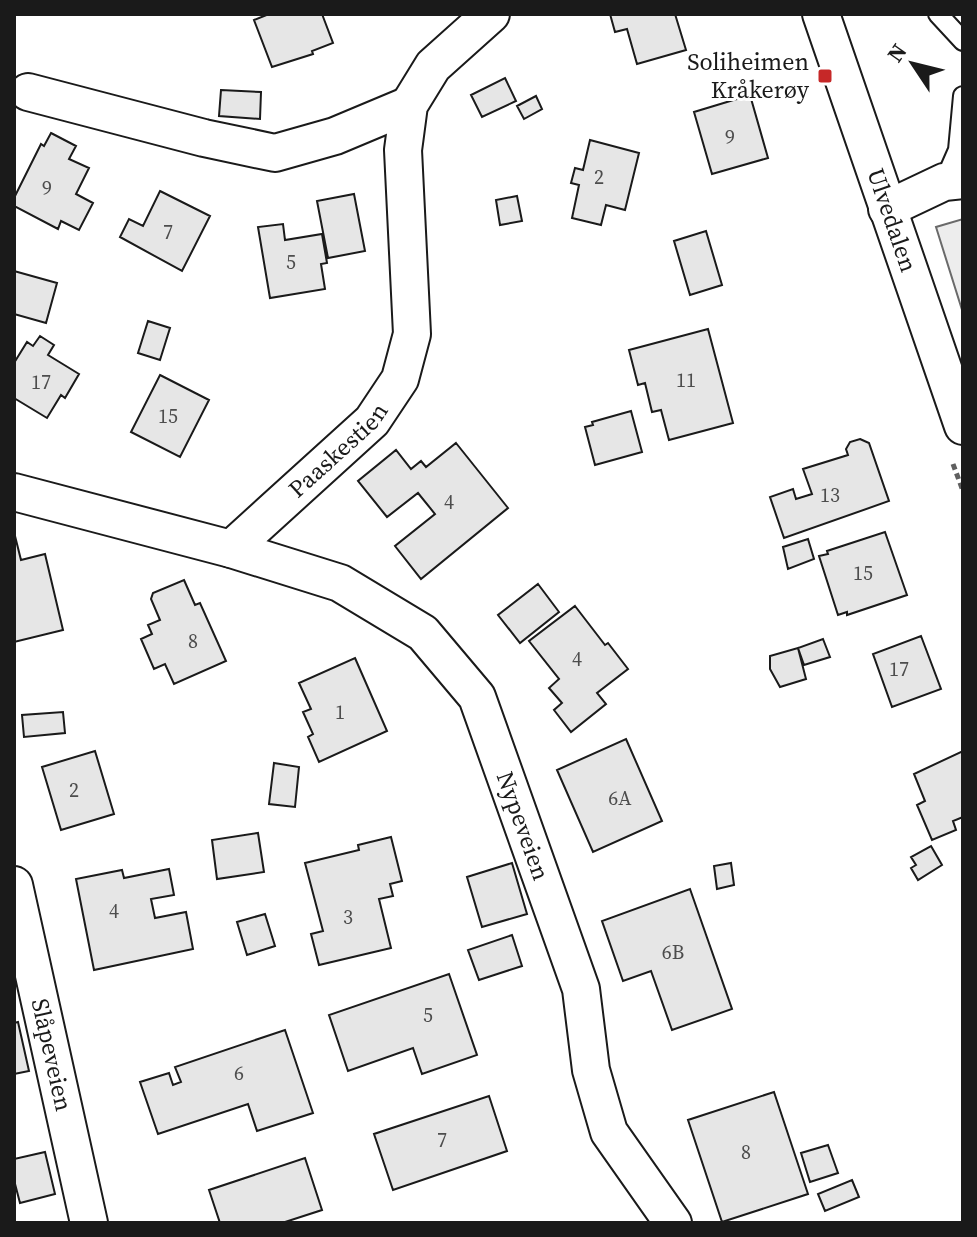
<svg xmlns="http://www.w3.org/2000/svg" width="977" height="1237" viewBox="0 0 977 1237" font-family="'Source Serif 4',serif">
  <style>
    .built { fill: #ededed; stroke: #6a6a6a; stroke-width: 2 }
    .building { fill: #e6e6e6; stroke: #1a1a1a; stroke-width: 2 }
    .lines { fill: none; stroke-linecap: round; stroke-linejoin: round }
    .lane-casing { stroke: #1a1a1a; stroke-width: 22 }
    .street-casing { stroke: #1a1a1a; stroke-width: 40 }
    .path { stroke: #5f5f5f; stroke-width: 5; stroke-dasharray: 6 4; stroke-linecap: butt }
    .lane { stroke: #fff; stroke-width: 18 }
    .street { stroke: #fff; stroke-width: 36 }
    .poi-dot { fill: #c62828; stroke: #fff; stroke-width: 3 }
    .labels { text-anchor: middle; stroke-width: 6; stroke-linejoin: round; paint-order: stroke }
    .number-label { font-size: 20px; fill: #4d4d4d }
    .poi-label { font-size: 24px; fill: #1a1a1a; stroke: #fff; text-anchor: end }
    .street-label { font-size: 24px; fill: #1a1a1a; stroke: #fff }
  </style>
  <rect width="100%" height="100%" fill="#fff"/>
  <path class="built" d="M963,219V313L936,227Z"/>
  <path class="building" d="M322,14L333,43L312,51L313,54L272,67L254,20L269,14Z
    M610,14H675L686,50L637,64L627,29L615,32Z
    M505,78L516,101L482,117L471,95Z
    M221,90L261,92L260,119L219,116Z
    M750,95L768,158L712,174L694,112Z
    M536,96L542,109L524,119L517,106Z
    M51,133L76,146L69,159L89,168L76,194L93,203L79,230L61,221L58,229L14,206V198L41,144L44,146Z
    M590,140L639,153L625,210L606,205L601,225L572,218L579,185L571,183L575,168L583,170Z
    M160,191L210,216L182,271L120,237L129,219L143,226Z
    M354,194L365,251L328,258L317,201Z
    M517,196L522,221L500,225L496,200Z
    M283,224L285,240L322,234L327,263L321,264L325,289L270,298L258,227Z
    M706,231L722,285L690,295L674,241Z
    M14,271L57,283L46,323L14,314Z
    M148,321L170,328L160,360L138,353Z
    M708,329L733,423L669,440L661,410L652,412L645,383L638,385L629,350Z
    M40,336L54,345L48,355L79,374L65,398L61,395L47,418L14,398V363L27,342L33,346Z
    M160,375L209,400L180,457L131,432Z
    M631,411L642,452L595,465L585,427L593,425L592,422Z
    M860,439L869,443L889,501L784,538L770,497L793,489L796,499L812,494L803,469L848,455L846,449L850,442Z
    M456,443L508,508L421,579L395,546L435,514L418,493L387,517L358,481L396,450L411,469L421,461L426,467Z
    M14,532L21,560L45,554L63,630L14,642Z
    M885,532L907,595L847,615V612L838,615L819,556L828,554L827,551Z
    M808,539L814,559L788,569L783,547Z
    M184,580L195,605L200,603L226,661L174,684L165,664L154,669L141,639L152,634L148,625L160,620L151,599L153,593Z
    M538,584L559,612L520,643L498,615Z
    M575,606L605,645L608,643L628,669L597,693L606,704L571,732L554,710L562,703L549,688L559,679L529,641Z
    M921,636L941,689L892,707L873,654Z
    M823,639L830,657L804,665L798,648Z
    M798,648L806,679L780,687L770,669V656Z
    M355,658L387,731L319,762L308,737L313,734L303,712L311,709L299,683Z
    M63,712L65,733L24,737L22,715Z
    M626,739L662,821L593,852L557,770Z
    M95,751L114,814L61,830L42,767Z
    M963,751V817L953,821L956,830L932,840L917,805L925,801L914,774Z
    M274,763L299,767L295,807L269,804Z
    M258,833L264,872L217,879L212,840Z
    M391,837L402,881L390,884L393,896L379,899L391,948L319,965L311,934L323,931L305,863L359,850L358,845Z
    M931,846L942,865L918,880L911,868L916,865L911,857Z
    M512,863L527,914L482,927L467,877Z
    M731,863L734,885L717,889L714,866Z
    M169,869L174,895L151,899L155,918L186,912L193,949L94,970L76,879L122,870L124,878Z
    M690,889L732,1009L672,1030L651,971L623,981L602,921Z
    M265,914L275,946L247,955L237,922Z
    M512,935L522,966L479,980L468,950Z
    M449,974L477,1055L422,1074L413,1048L348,1071L329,1015Z
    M18,1022L29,1071L14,1074V1023Z
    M285,1030L313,1113L257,1131L248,1104L158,1134L140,1082L169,1073L173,1085L181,1082L175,1067Z
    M774,1092L808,1194L722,1222L688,1120Z
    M489,1096L507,1151L393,1190L374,1134Z
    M828,1145L838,1173L810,1182L801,1153Z
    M45,1152L55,1194L20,1203L14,1180V1159Z
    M305,1158L322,1210L282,1223H220L209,1190Z
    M852,1180L859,1197L825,1211L818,1194Z"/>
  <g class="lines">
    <g class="lane-casing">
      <path id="lane" d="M938,14L963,41
        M944,182L958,150L963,96"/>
    </g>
    <g class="street-casing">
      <g id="street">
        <path id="s1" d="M821,14L963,426"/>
        <path d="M28,92L204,138L275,153L335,136L409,105"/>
        <path d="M887,209L944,182L963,180"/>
        <path id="s2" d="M14,492L231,549L340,583L423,633L477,697L581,989L591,1070L609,1132L673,1223"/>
        <path id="s3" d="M231,549L372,421L400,379L412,334L403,150L409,105L433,66L491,14"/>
        <path id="s4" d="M14,885L89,1223"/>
      </g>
    </g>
    <path class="path" d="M953,464L963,491"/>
    <use href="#lane" class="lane"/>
    <use href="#street" class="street"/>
  </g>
  <rect class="poi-dot" x="817" y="68" width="16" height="16" rx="4"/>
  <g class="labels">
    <g class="number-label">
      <text x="730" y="144">9</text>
      <text x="599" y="184">2</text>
      <text x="47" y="195">9</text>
      <text x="168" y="239">7</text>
      <text x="291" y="269">5</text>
      <text x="686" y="387">11</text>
      <text x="41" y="389">17</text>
      <text x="168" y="423">15</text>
      <text x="830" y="502">13</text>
      <text x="449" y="509">4</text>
      <text x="863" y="580">15</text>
      <text x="193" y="648">8</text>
      <text x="577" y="666">4</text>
      <text x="899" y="676">17</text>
      <text x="340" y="719">1</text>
      <text x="74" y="797">2</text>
      <text x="620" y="805">6A</text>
      <text x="114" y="918">4</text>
      <text x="348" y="924">3</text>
      <text x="673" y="959">6B</text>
      <text x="428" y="1022">5</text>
      <text x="239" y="1080">6</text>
      <text x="442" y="1147">7</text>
      <text x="746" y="1159">8</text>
    </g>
    <g class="poi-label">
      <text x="809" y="70">Soliheimen<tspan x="809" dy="28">Kråkerøy</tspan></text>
    </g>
    <g class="street-label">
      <text dy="8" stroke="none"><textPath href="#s1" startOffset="218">Ulvedalen</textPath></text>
      <text dy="8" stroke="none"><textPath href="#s3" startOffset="146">Paaskestien</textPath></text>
      <text dy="8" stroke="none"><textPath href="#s2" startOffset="656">Nypeveien</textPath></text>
      <text dy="8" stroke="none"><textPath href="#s4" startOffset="174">Slåpeveien</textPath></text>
    </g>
  </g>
  <rect width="977" height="1237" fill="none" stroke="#1a1a1a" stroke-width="32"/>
  <g transform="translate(913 64) rotate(305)" stroke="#ffffff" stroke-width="6" paint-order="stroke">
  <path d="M0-6L14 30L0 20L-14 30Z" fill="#1a1a1a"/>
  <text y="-12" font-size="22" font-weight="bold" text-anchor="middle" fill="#1a1a1a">N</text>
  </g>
</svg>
